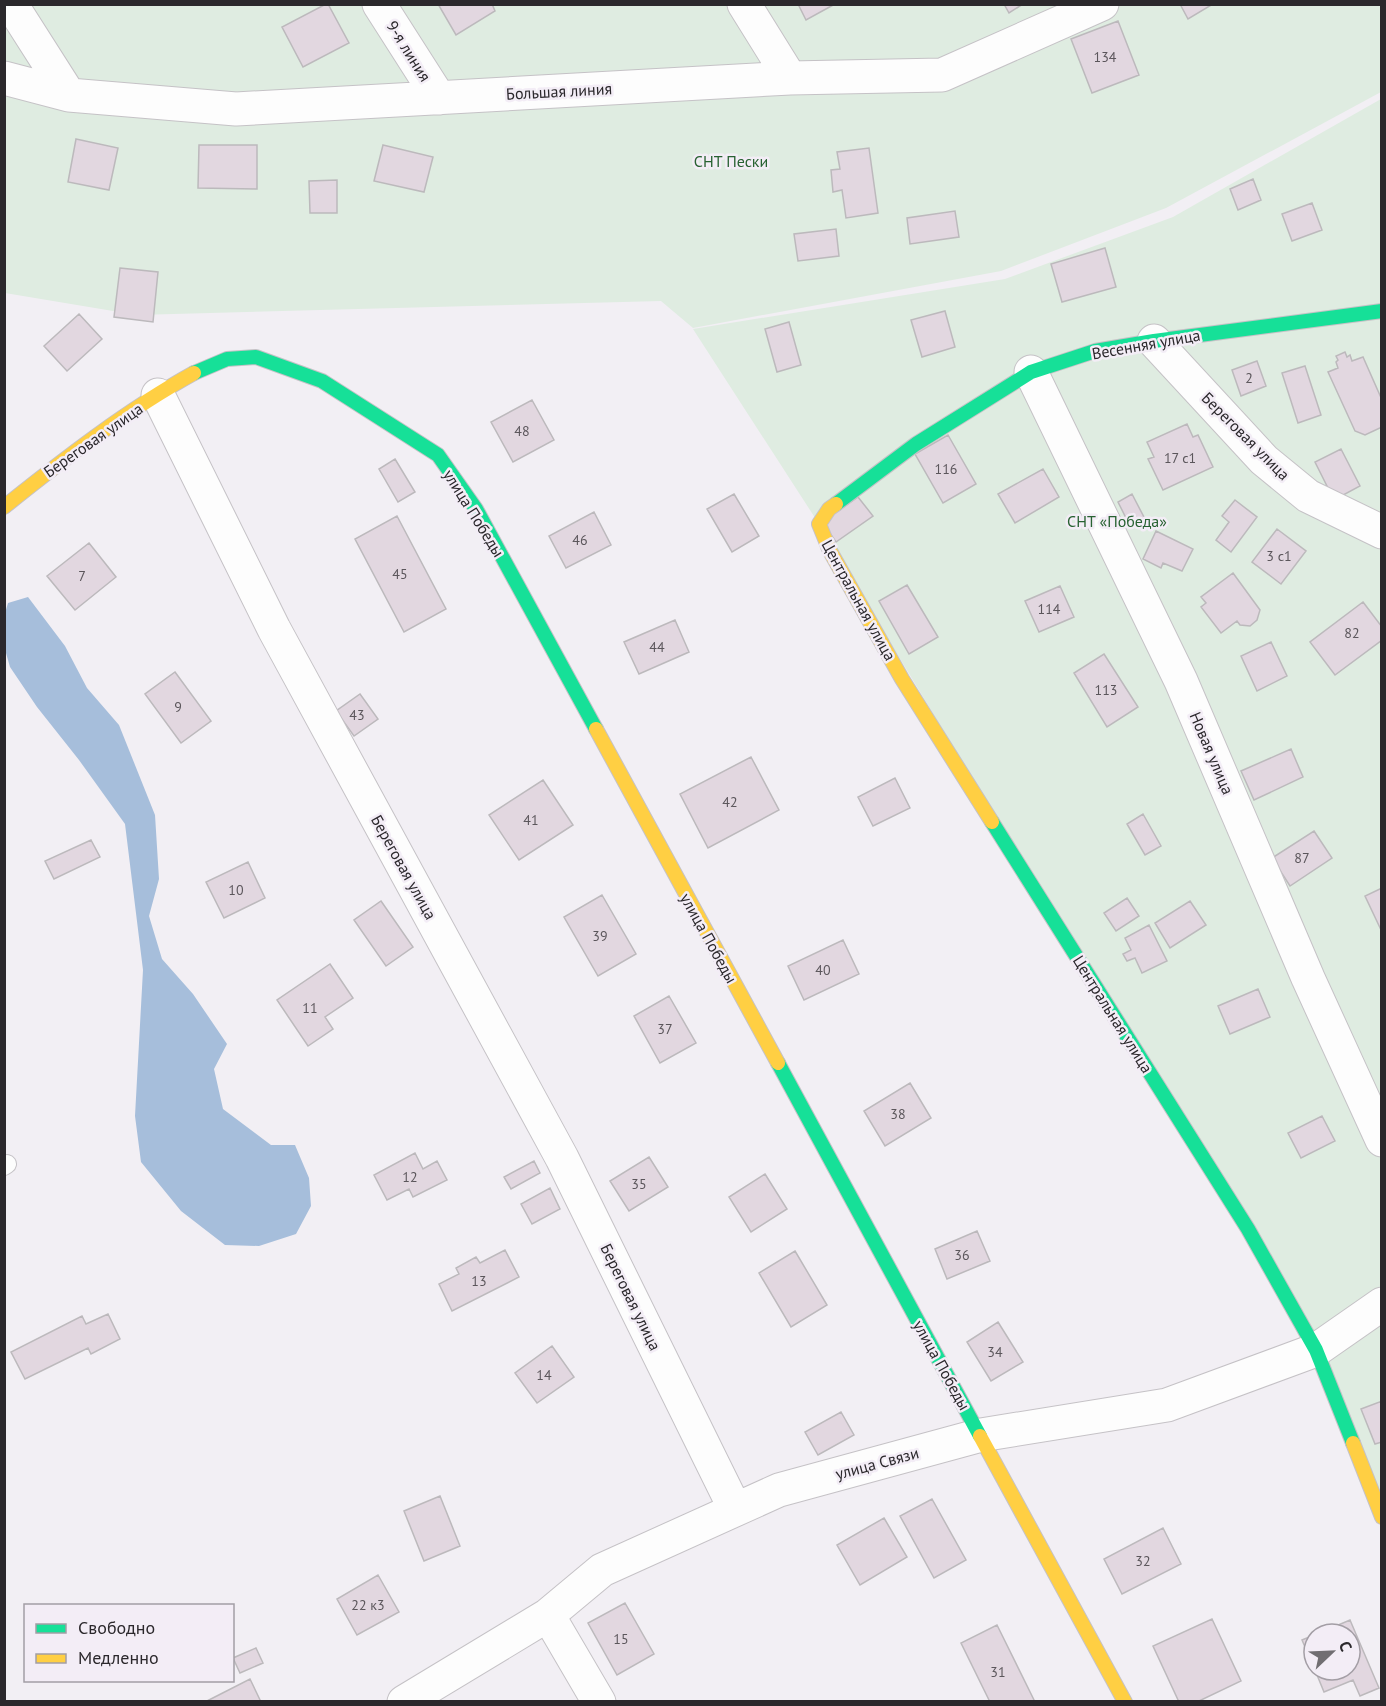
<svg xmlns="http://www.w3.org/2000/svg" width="1386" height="1706" viewBox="0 0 1386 1706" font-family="'PT Sans',sans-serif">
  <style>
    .green { fill: #dfece1 }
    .water { fill: #a6bedb }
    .building { fill: #e2d7e0; stroke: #bcb9bc; stroke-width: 1.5 }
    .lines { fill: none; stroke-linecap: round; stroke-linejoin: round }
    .lane-casing { stroke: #c5c2c6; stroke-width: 20 }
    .street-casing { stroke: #c5c2c6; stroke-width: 35 }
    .fast-casing { stroke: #c5c2c6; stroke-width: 16 }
    .slow-casing { stroke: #c5c2c6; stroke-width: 16 }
    .lane { stroke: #fdfdfd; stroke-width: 18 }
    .street { stroke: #fdfdfd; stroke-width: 33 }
    .fast { stroke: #16e098; stroke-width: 14 }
    .slow { stroke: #ffcf43; stroke-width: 14 }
    .labels { text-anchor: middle; stroke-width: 5; stroke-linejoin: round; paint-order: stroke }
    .number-label { font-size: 14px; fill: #5b565b }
    .street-label { font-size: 16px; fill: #2b282c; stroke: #f3edf6 }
    .park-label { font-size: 16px; fill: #286232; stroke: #f3edf6 }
  </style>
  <rect width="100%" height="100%" fill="#f2eff4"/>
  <path class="green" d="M4,5H1381V92L1166,208L1001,271L693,328L661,301L137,315L5,293Z
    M1381,99V1517L1316,1350L819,524L693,329L1005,279L1173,217Z"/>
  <path class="water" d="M28,597L65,646L87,688L119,725L155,815L159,879L149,916L162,959L193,994L227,1044L214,1069L223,1109L271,1145H295L309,1178L311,1206L296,1234L259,1246L225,1245L181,1211L141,1162L135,1116L143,970L125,824L79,760L37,707L10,667L4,646L5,613L8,603Z"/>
  <path class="building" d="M326,4H328L349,43L303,67L282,27Z
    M438,4H492L495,11L456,35Z
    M798,4H835L806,20Z
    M1004,4H1023L1009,13Z
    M1180,4H1213L1188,19Z
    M1118,21L1139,75L1092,93L1071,39Z
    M76,139L118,148L109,190L68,182Z
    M199,145H257V189L198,188Z
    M383,145L433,157L424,192L374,181Z
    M869,148L878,213L846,218L842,190L833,192L831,170L840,169L837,152Z
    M1253,179L1261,200L1238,210L1230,189Z
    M337,180V213H310L309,181Z
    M1312,203L1322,230L1292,241L1282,214Z
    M955,211L959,237L910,244L907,218Z
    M836,229L839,256L798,261L794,234Z
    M1105,248L1116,287L1062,302L1051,264Z
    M120,268L158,272L153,322L114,317Z
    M945,311L955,347L922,357L911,320Z
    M79,314L102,339L67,371L44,346Z
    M789,322L801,365L777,372L765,329Z
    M1345,352L1347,357L1350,355L1352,361L1363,357L1382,400V427L1365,435L1355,431L1328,372L1338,368L1336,362L1338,360L1336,356Z
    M1257,361L1266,386L1241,396L1232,370Z
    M1305,366L1321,415L1298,423L1282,373Z
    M532,400L554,440L513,462L491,422Z
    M1187,424L1193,437L1198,435L1213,467L1163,490L1148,459L1154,457L1147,442Z
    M948,435L976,484L943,503L915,454Z
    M1341,449L1360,486L1334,500L1315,462Z
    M395,459L415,492L398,502L379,469Z
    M1043,469L1059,497L1015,523L998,494Z
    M734,494L759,536L732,552L707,509Z
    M1132,494L1146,521L1131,528L1118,502Z
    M858,497L873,516L836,542L822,522Z
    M1235,500L1257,517L1231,552L1216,540L1229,522L1222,516Z
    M594,512L611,545L566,568L549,536Z
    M397,516L446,609L404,632L355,539Z
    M1277,529L1306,551L1281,584L1252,562Z
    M1156,531L1193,549L1182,571L1163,563L1161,568L1143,559Z
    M89,543L116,577L75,610L47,576Z
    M1233,573L1260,610L1257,620L1250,626L1240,625L1237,621L1221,633L1201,607L1206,603L1201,597Z
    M907,585L938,637L909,654L879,601Z
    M1060,586L1074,617L1039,632L1025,601Z
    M1363,602L1382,627V640L1335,675L1310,642Z
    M675,620L689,652L639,674L624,642Z
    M1271,642L1287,676L1257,691L1241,656Z
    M1104,654L1138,707L1107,727L1074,673Z
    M175,672L211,721L181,743L145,694Z
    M360,694L378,719L354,736L336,711Z
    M1291,749L1303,777L1254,800L1241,771Z
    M751,757L779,810L708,848L680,794Z
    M895,778L910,808L873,826L858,797Z
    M543,780L573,825L519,860L489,815Z
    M1143,814L1161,846L1145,855L1127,824Z
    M1314,831L1332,858L1290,886L1272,858Z
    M91,840L100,857L54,879L45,861Z
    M248,862L265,898L224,918L206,882Z
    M1382,888V932L1365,896Z
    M602,895L636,954L598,976L564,917Z
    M1127,898L1139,916L1116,931L1104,913Z
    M381,901L413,947L386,966L354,920Z
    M1190,901L1206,925L1170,948L1155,923Z
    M1149,925L1167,961L1142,973L1135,958L1127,961L1123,954L1131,950L1125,938Z
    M843,940L859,974L804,1000L788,966Z
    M330,964L353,998L325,1017L333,1029L308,1046L277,1000Z
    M1258,989L1270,1017L1230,1034L1218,1006Z
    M669,996L696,1043L660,1063L634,1016Z
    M910,1083L931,1118L885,1146L864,1111Z
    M1322,1116L1335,1141L1301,1158L1288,1133Z
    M415,1153L423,1169L437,1161L447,1180L413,1197L409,1189L387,1200L374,1175Z
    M649,1157L668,1187L629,1211L610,1181Z
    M534,1161L540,1173L511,1189L504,1177Z
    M765,1174L787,1209L751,1232L729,1197Z
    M550,1188L560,1209L532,1224L521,1204Z
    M977,1231L990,1261L947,1279L935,1249Z
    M505,1250L519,1277L452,1311L439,1284L459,1274L456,1268L476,1257L480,1263Z
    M795,1251L827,1305L791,1327L759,1273Z
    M108,1314L120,1339L91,1354L88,1348L25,1379L11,1352L82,1316L86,1324Z
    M998,1322L1023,1362L991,1381L967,1342Z
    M552,1346L574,1377L537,1403L515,1373Z
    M1382,1401V1442L1375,1444L1361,1409Z
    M841,1412L854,1435L818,1455L805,1432Z
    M440,1496L460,1546L424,1561L404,1511Z
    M932,1499L966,1560L934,1578L900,1516Z
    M884,1518L907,1557L860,1585L837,1545Z
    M1163,1528L1181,1564L1122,1594L1104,1559Z
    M378,1575L399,1612L357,1635L337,1599Z
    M625,1603L654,1654L617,1675L588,1623Z
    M1212,1619L1241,1681L1197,1702H1179L1153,1646Z
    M1350,1620L1379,1688L1360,1696L1353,1680L1324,1692L1315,1670H1350V1634H1317Z
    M997,1625L1035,1702H990L961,1643Z
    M1314,1635V1668L1302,1640Z
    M256,1648L263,1663L240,1673L233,1658Z
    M250,1679L261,1702H205Z"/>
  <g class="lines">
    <g class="lane-casing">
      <path id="lane" d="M4,1166L7,1164"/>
    </g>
    <g class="street-casing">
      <path id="street" d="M11,4L69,95
        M379,4L439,98
        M744,4L790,78
        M4,78L69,95L236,109L790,78L942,75L1102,4
        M1154,341L1264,460L1308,496L1382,532
        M1031,372L1181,681L1308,978L1382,1140
        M158,395L274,629L562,1158L735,1509
        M548,1615L599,1702
        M404,1702L548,1615L602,1570L779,1490L981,1435L1167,1405L1316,1350L1382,1304"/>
    </g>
    <g class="fast-casing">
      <path id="fast" d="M194,373L227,359L256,357L322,381L438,455L476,509L596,729
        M836,504L916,444L1031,372L1095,351L1154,341L1382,311
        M992,822L1248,1229L1316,1350L1353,1443
        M778,1063L980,1436"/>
    </g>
    <g class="slow-casing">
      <path id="slow" d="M836,504L829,509L819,524L830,551L902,679L992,822
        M4,507C64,459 127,410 194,373
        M596,729L778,1063
        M980,1436L1125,1702
        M1353,1443L1382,1517"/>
    </g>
    <use href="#lane" class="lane"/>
    <use href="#street" class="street"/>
    <use href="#fast" class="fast"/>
    <use href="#slow" class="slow"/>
  </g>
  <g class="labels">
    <g class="number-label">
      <text x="1105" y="62">134</text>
      <text x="1249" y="383">2</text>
      <text x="522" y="436">48</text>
      <text x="1180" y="463">17 с1</text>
      <text x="946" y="474">116</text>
      <text x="580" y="545">46</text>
      <text x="1279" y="561">3 с1</text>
      <text x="400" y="579">45</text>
      <text x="82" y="581">7</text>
      <text x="1049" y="614">114</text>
      <text x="1352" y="638">82</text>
      <text x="657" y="652">44</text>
      <text x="1106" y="695">113</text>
      <text x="178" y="712">9</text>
      <text x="357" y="720">43</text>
      <text x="730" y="807">42</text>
      <text x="531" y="825">41</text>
      <text x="1302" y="863">87</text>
      <text x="236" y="895">10</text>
      <text x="600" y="941">39</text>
      <text x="823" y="975">40</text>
      <text x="310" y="1013">11</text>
      <text x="665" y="1034">37</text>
      <text x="898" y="1119">38</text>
      <text x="410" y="1182">12</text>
      <text x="639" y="1189">35</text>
      <text x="962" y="1260">36</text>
      <text x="479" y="1286">13</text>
      <text x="995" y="1357">34</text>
      <text x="544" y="1380">14</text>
      <text x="1143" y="1566">32</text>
      <text x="368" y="1610">22 к3</text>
      <text x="621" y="1644">15</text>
      <text x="998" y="1677">31</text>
    </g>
    <g class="street-label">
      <text transform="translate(409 51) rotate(58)" y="6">9-я линия</text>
      <text transform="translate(559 91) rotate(-3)" y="6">Большая линия</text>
      <text transform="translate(1146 344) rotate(-10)" y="6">Весенняя улица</text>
      <text transform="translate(1246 436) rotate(45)" y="6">Береговая улица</text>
      <text transform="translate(93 440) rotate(-35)" y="6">Береговая улица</text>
      <text transform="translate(474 513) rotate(58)" y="6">улица Победы</text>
      <text transform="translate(859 600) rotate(61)" y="6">Центральная улица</text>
      <text transform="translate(1212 753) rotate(67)" y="6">Новая улица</text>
      <text transform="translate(404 867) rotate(61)" y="6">Береговая улица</text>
      <text transform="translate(709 938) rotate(61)" y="6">улица Победы</text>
      <text transform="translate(1113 1014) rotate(58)" y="6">Центральная улица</text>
      <text transform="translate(631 1297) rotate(64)" y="6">Береговая улица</text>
      <text transform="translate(942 1365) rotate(61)" y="6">улица Победы</text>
      <text transform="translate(877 1463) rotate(-15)" y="6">улица Связи</text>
    </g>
    <g class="park-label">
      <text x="731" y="167">СНТ Пески</text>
      <text x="1117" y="527">СНТ «Победа»</text>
    </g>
  </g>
  <rect width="1386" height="1706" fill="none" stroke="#2b282c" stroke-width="12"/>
  <rect x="24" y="1604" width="210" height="78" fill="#f3edf6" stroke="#a39ea5" stroke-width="1.5"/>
  <rect x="36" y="1624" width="30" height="9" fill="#16e098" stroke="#a39ea5" stroke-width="1.5"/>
  <text x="78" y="1634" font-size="18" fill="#2b282c">Свободно</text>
  <rect x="36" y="1654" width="30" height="9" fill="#ffcf43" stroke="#a39ea5" stroke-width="1.5"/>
  <text x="78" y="1664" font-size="18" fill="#2b282c">Медленно</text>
  <g transform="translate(1332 1652) rotate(67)"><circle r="28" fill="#f3edf6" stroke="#a39ea5" stroke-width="1.5"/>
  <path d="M0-4.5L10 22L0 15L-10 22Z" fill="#716e72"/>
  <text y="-9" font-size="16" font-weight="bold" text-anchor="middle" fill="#2b282c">С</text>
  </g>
</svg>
